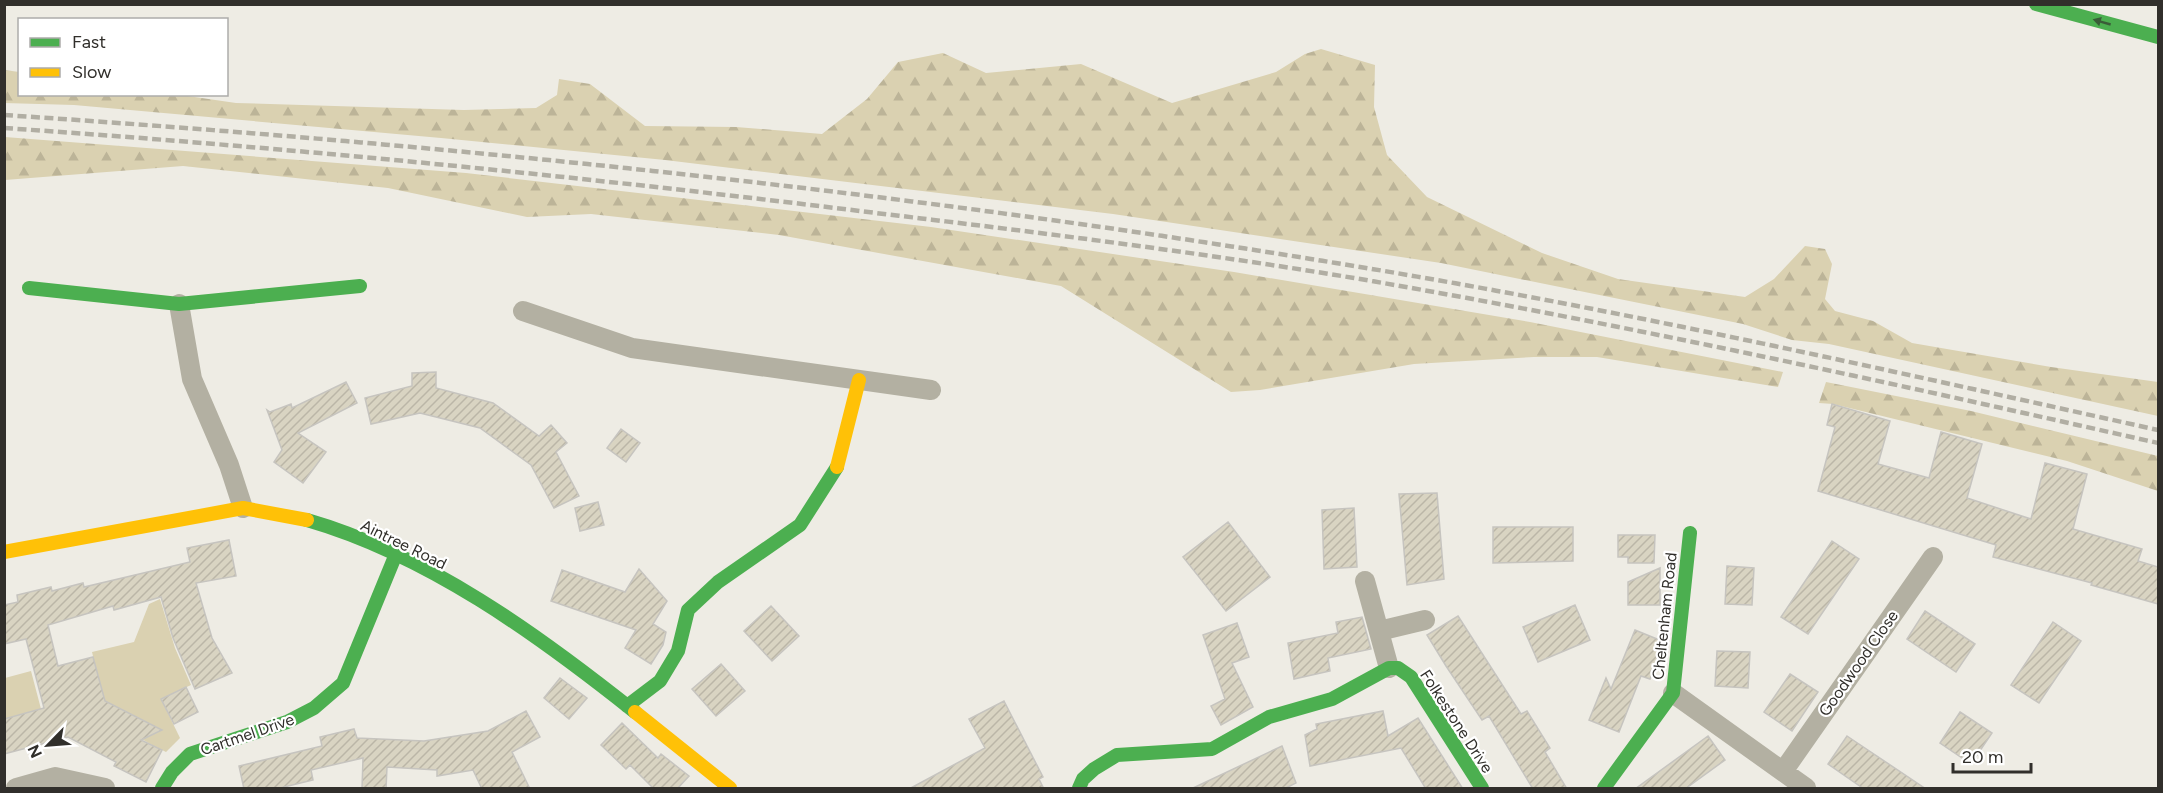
<svg xmlns="http://www.w3.org/2000/svg" width="2163" height="793" viewBox="0 0 2163 793" font-family="Figtree,sans-serif">
  <style>
    .forest { fill: url(#forest-firs) }
    .garden { fill: #dad1b1 }
    .building { fill: url(#building-hatch); stroke: #c6c4bf; stroke-width: 1.5 }
    .lines { fill: none; stroke-linecap: round; stroke-linejoin: round }
    .street { stroke: #b3b0a2; stroke-width: 20 }
    .fast { stroke: #4caf50; stroke-width: 14 }
    .slow { stroke: #ffc107; stroke-width: 14 }
    .rail { stroke: #b1aea3; stroke-width: 4.5; stroke-dasharray: 9 4.5; stroke-linecap: butt }
    .oneway { fill: #3a5c38 }
    .labels { text-anchor: middle; stroke-width: 4.5; stroke-linejoin: round; paint-order: stroke }
    .street-label { font-size: 16px; fill: #312f2b; stroke: #fff }
  </style>
  <defs>
    <pattern id="forest-firs" width="22" height="20" patternUnits="userSpaceOnUse" patternTransform="scale(1.5)"><rect width="22" height="20" fill="#dad1b1"/><path d="M5 1l3.5 6h-7zM16 11l3.5 6h-7z" fill="#bcb498"/></pattern>
    <pattern id="building-hatch" width="6" height="6" patternUnits="userSpaceOnUse" patternTransform="scale(1.5)"><rect width="6" height="6" fill="#d9d4c2"/><path d="M-1 1l2-2M0 6l6-6M5 7l2-2" fill="none" stroke="#bbb6a7"/></pattern>
  </defs>
  <rect width="100%" height="100%" fill="#eeece4"/>
  <path class="forest" d="M1321,49L1375,65L1374,107L1387,155L1427,197L1542,253L1618,279L1745,297L1774,279L1805,246L1825,249L1832,264L1825,299L1835,311L1873,321L1912,343L2051,367L2158,382V416L1829,344L1792,340L1743,324L1441,263L1113,214L665,160L441,138L74,105L4,103L5,70L19,72L20,94H174L236,103L464,110L536,108L557,95L559,79L590,84L645,126L736,127L822,134L867,99L898,62L943,53L986,73L1081,64L1172,103L1276,72L1305,54Z
    M5,137L466,173L931,227L1234,272L1530,322L1783,372L1778,387L1597,357H1534L1414,364L1260,390L1231,392L1061,286L779,235L591,214L527,217L388,188L183,166L5,180Z
    M1826,382L1971,411L2158,456V491L2067,461L1833,404L1819,403Z"/>
  <path class="garden" d="M160,599L175,648L191,685L161,699L180,738L166,752C144,741 110,724 103,698C98,684 96,667 92,652L134,642L149,604Z
    M31,671L41,709L5,719V678Z"/>
  <path class="building" d="M436,372V388L493,403L539,436L551,425L567,443L556,452L579,496L554,508L531,465L480,428L420,413L371,424L365,398L412,386V373Z
    M346,382L357,403L298,433L326,452L303,483L274,462L282,450L267,410L270,412L291,404L292,408Z
    M1832,404L1890,421L1878,464L1929,478L1941,432L1982,444L1967,498L2031,519L2045,463L2087,474L2073,529L2142,549L2138,561L2158,567V604L2091,585L2092,583L1993,557L1996,545L1818,491L1835,427L1827,425Z
    M621,429L640,443L626,462L607,448Z
    M1437,493L1444,579L1407,585L1399,494Z
    M598,502L604,525L580,531L575,508Z
    M1354,508L1357,567L1324,569L1322,510Z
    M1228,522L1270,577L1226,611L1183,557Z
    M1493,527H1573V561L1493,563Z
    M1618,535H1655L1654,563H1628V557H1618Z
    M229,540L236,576L196,583L212,638L232,673L195,689L173,638L161,597L114,610L113,606L48,625L58,666L93,657L105,701L162,730L141,740L162,750L146,782L114,766L116,762L68,737L4,754V719L44,708L26,639L4,644V605L18,602L17,595L51,587L52,591L83,583L84,587L190,562L187,548Z
    M1832,541L1859,559L1808,634L1781,617Z
    M1727,566L1754,568L1752,605L1725,604Z
    M1660,568V605H1628V582Z
    M639,569L667,601L653,624L666,632L663,645L651,664L625,648L636,630L551,601L562,570L625,592Z
    M1575,605L1590,640L1538,662L1523,627Z
    M771,606L799,636L772,661L744,631Z
    M1925,611L1975,644L1956,672L1907,639Z
    M1458,616L1521,714L1527,711L1550,748L1545,752L1567,789H1533L1489,716L1482,720L1446,666L1427,635Z
    M1362,617L1371,649L1328,658L1330,671L1294,679L1288,643L1338,633L1336,622Z
    M2053,622L2081,641L2039,703L2011,685Z
    M1237,623L1249,657L1232,663L1253,707L1221,725L1211,706L1225,699L1203,635Z
    M1635,630L1662,641L1661,650L1650,679L1641,676L1619,732L1589,720L1606,678L1611,689Z
    M1717,651L1750,652L1748,688L1715,686Z
    M721,664L745,691L716,716L692,689Z
    M1790,674L1818,692L1792,731L1764,712Z
    M560,678L587,698L569,719L544,698Z
    M186,687L198,712L174,724L161,699Z
    M1004,701L1043,777L1039,779L1044,789H909L985,748L969,719Z
    M526,711L540,737L512,752L530,789H482L473,770L437,776V770L387,767L386,789H362L363,758L311,770L313,780L276,789H244L239,766L322,746L320,737L354,729L357,738L424,741L488,731Z
    M1383,711L1388,736L1418,718L1463,789H1426L1401,748L1310,766L1305,735L1317,729L1316,724Z
    M1960,712L1992,733L1971,764L1940,743Z
    M622,723L658,758L661,754L689,776L677,789H654L630,765L626,769L601,745Z
    M1708,736L1725,760L1685,789H1635Z
    M1847,736L1926,789H1864L1828,764Z
    M1282,746L1296,783L1284,789H1191Z"/>
  <g class="lines">
    <path class="street" d="M179,304L192,379L229,465L243,508
      M523,311L632,348L931,390
      M1365,581L1389,668
      M1379,631L1425,620
      M1673,693L1806,788
      M1784,770L1933,557
      M16,788L55,777L105,788"/>
    <path class="fast" d="M2036,4L2158,37
      M29,288L179,304L360,286
      M307,520C428,555 537,634 635,712
      M627,706L660,681L678,651L688,610L718,582L800,525L837,467
      M162,788L172,772L190,754L287,722L314,708L343,683L396,554
      M1079,788L1083,779L1094,769L1117,755L1212,749L1269,717L1332,699L1389,668H1398L1411,677L1482,788
      M1604,788L1673,693L1690,533"/>
    <path class="slow" d="M837,467L859,380
      M4,552L243,508L307,520
      M635,712L730,788"/>
    <path class="rail" d="M4,115C456,145 907,192 1354,266C1624,310 1891,371 2158,430
      M4,128C296,148 586,177 876,213C1036,232 1196,252 1354,278C1624,324 1891,383 2158,443"/>
  </g>
  <defs><path id="oneway-solid" d="M-6-.8H1V-3.2L6.5 0L1 3.2V.8H-6Z" transform="scale(1.5)"/></defs>
  <use class="oneway" href="#oneway-solid" transform="translate(2102 22) rotate(-164)"/>
  <g class="labels">
    <g class="street-label">
      <text transform="translate(404 544) rotate(26)" y="6">Aintree Road</text>
      <text transform="translate(1664 616) rotate(-84)" y="6">Cheltenham Road</text>
      <text transform="translate(1858 663) rotate(-55)" y="6">Goodwood Close</text>
      <text transform="translate(1457 721) rotate(57)" y="6">Folkestone Drive</text>
      <text transform="translate(247 734) rotate(-19)" y="6">Cartmel Drive</text>
    </g>
  </g>
  <rect width="2163" height="793" fill="none" stroke="#312f2b" stroke-width="12"/>
  <rect x="18" y="18" width="210" height="78" fill="#ffffff" stroke="#adacaa" stroke-width="1.5"/>
  <rect x="30" y="38" width="30" height="9" fill="#4caf50" stroke="#adacaa" stroke-width="1.5"/>
  <text x="72" y="48" font-size="18" fill="#312f2b">Fast</text>
  <rect x="30" y="68" width="30" height="9" fill="#ffc107" stroke="#adacaa" stroke-width="1.5"/>
  <text x="72" y="78" font-size="18" fill="#312f2b">Slow</text>
  <g transform="translate(48 745) rotate(245)" stroke="#ffffff" stroke-width="4.5" paint-order="stroke">
  <path d="M0-4.5L10 22L0 15L-10 22Z" fill="#312f2b"/>
  <text y="-9" font-size="16" font-weight="bold" text-anchor="middle" fill="#312f2b">N</text>
  </g>
  <path d="M1953 763v9h78v-9" fill="none" stroke="#312f2b" stroke-width="3"/>
  <text x="1962" y="763" font-size="18" fill="#312f2b" stroke="#ffffff" stroke-width="4.5" paint-order="stroke">20 m</text>
</svg>
